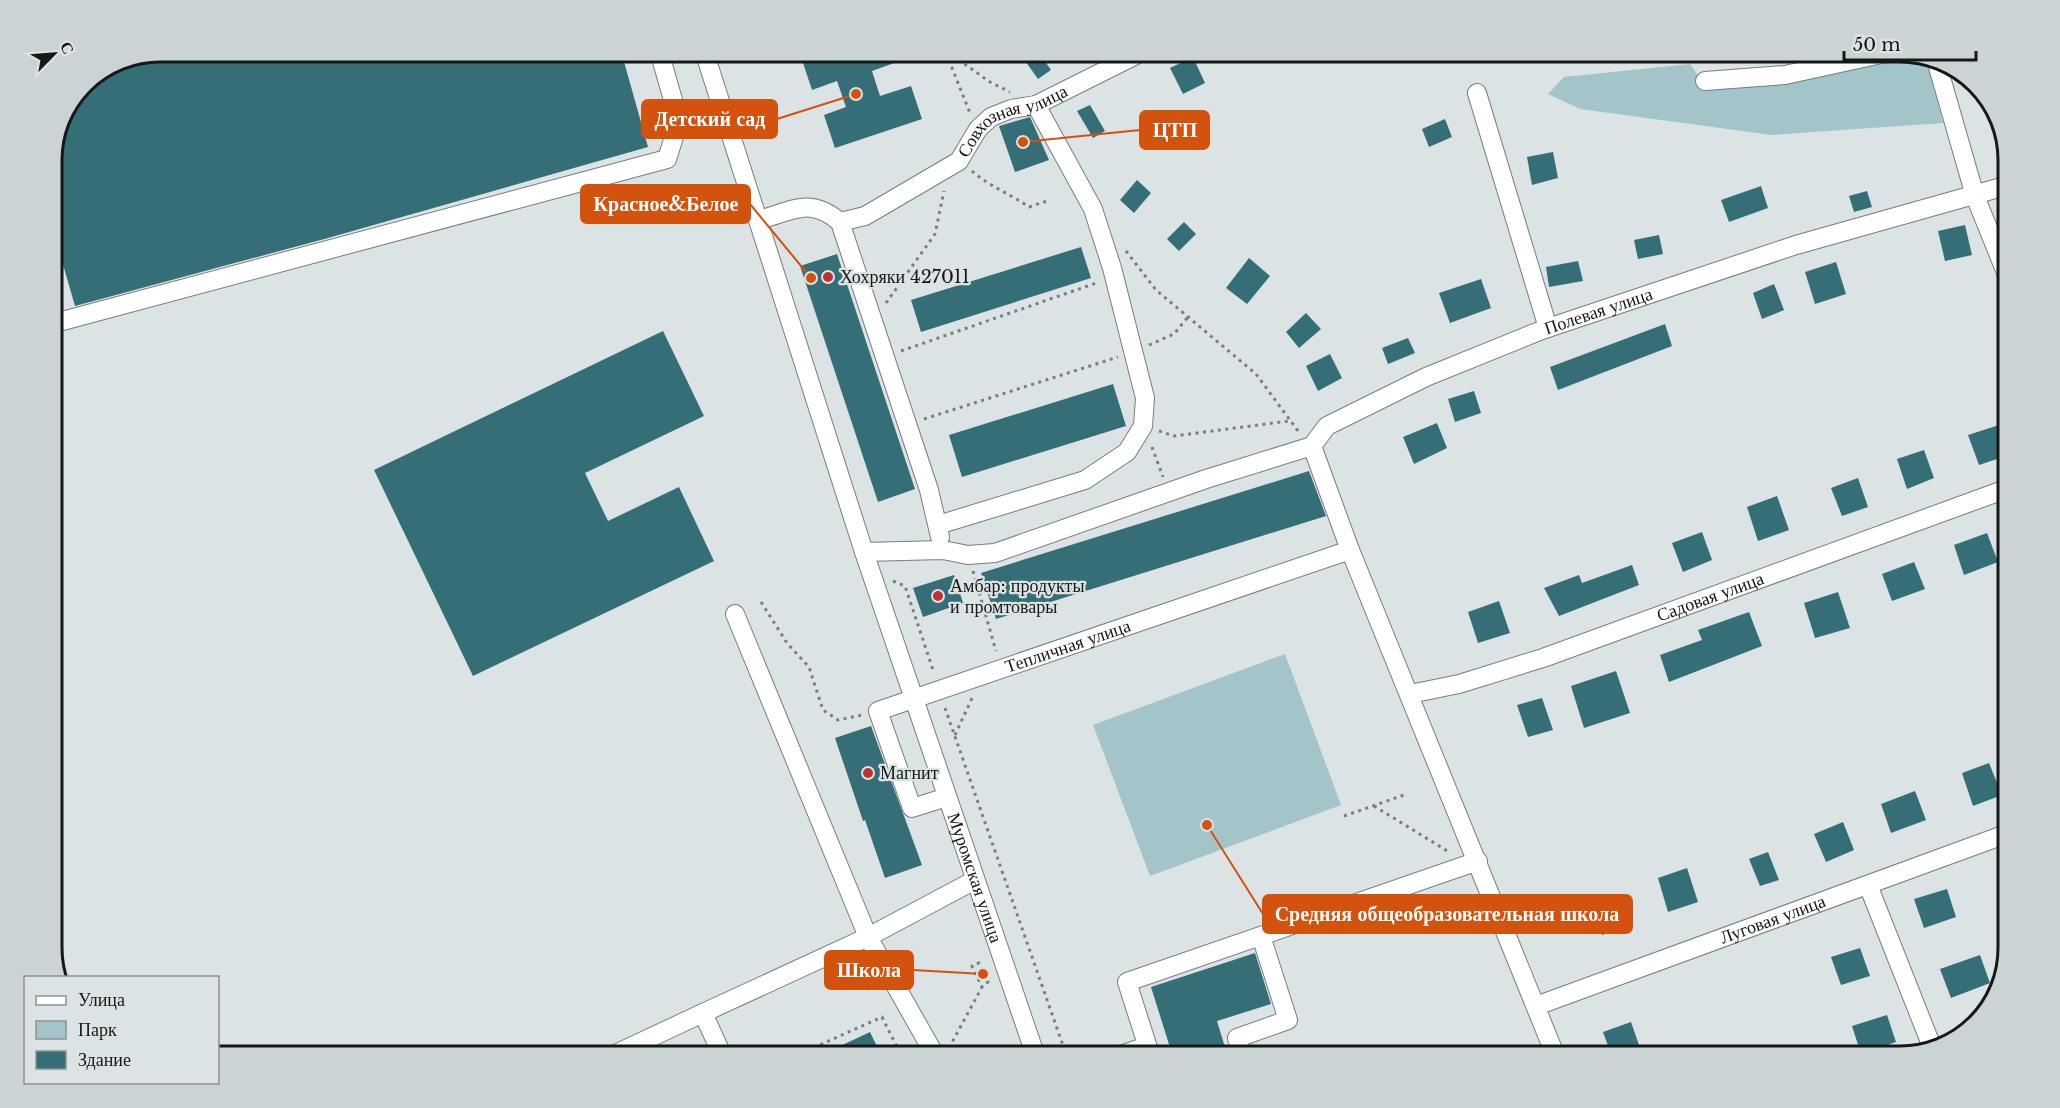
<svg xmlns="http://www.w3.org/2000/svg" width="2060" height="1108" viewBox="0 0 2060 1108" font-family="'Libre Baskerville',serif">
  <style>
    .green { fill: #a3c5ca }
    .building { fill: #356e76 }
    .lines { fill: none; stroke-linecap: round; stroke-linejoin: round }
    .minor-casing { stroke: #777e7f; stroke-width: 20 }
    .path { stroke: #797e7f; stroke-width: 3; stroke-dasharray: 3 4.5; stroke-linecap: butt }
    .minor { stroke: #fff; stroke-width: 18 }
    .poi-dot { fill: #c1322d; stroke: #dce3e4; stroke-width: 2 }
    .labels { text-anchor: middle; stroke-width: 4.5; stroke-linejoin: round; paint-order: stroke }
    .street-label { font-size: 18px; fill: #151818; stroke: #dce3e4 }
    .poi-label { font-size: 18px; fill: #151818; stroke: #dce3e4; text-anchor: start }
    .rim { fill: none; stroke: #151818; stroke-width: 3 }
    .leader { fill: none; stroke: #d3520d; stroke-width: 2 }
    .callout-dot { fill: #d3520d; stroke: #dce3e4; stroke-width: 2 }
    .callout { fill: #d3520d; stroke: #d3520d; stroke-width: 2 }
    .callout-label { font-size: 20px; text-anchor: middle; font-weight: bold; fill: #fff }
  </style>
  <rect width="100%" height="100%" fill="#dce3e4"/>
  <path class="green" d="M1909,53L1927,57L1943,123L1772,135L1580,109L1548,94L1564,77L1690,64L1706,86L1789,77Z
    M1285,654L1341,805L1150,876L1093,725Z"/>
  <path class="building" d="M160,51H621L648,147L328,238L75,306L51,223V153L83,83L119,59Z
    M809,51H921L922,53L872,71L880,96L911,86L922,119L835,148L824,115L846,107L837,81L812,90L800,54Z
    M1032,51H1038L1051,70L1038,79L1023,58Z
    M1193,57L1205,83L1183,94L1170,68Z
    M1090,105L1105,131L1093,138L1077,111Z
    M1030,117L1049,160L1015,172L999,126Z
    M1445,119L1452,137L1429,147L1422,129Z
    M1553,152L1558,178L1532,185L1527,157Z
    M1137,180L1151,193L1134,213L1120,200Z
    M1761,186L1768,208L1729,222L1721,200Z
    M1867,191L1872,207L1854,212L1849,196Z
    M1184,222L1196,234L1179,251L1167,239Z
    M1965,225L1972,255L1945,261L1938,231Z
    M1659,235L1663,254L1638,259L1634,240Z
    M1081,247L1091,278L921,332L911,300Z
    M837,254L915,489L878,502L800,266Z
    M1249,258L1270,276L1247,304L1226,288Z
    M1578,261L1583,281L1549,287L1546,267Z
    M1836,262L1846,294L1815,304L1805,272Z
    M1481,279L1491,308L1450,323L1439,293Z
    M1774,284L1784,310L1762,319L1753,293Z
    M1306,313L1321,329L1299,348L1286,332Z
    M1665,324L1672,346L1558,390L1550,367Z
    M663,331L704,416L585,473L608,521L679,487L714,561L473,676L374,470Z
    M1408,338L1415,353L1388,364L1382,348Z
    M1330,354L1342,378L1318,391L1306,366Z
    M1113,384L1126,426L962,477L949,435Z
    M1474,391L1481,413L1455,422L1448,399Z
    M1437,423L1447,448L1414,464L1403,437Z
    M1999,425L2009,455L1979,465L1968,435Z
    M1924,450L1934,478L1907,489L1897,459Z
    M1309,471L1326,516L996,619L981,573Z
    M1858,478L1868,507L1842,516L1831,488Z
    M1777,496L1789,530L1758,541L1747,507Z
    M1702,532L1712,560L1683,572L1672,543Z
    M1987,533L1998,562L1964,575L1954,545Z
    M1914,562L1925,589L1892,601L1882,574Z
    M1632,565L1639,585L1559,616L1544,588L1579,575L1582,583Z
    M954,575L963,603L923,617L913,588Z
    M1838,592L1850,628L1815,638L1804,603Z
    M1499,601L1510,633L1478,643L1468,612Z
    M1749,612L1762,646L1669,682L1660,655L1702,640L1698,630Z
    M1616,671L1630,713L1584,728L1571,686Z
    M1542,698L1553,730L1528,737L1517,705Z
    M871,726L922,865L885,878L865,820L863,821L835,738Z
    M1989,763L2002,795L1973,806L1962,773Z
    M1915,791L1926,820L1891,833L1881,804Z
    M1843,822L1854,850L1826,862L1814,834Z
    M1768,852L1779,880L1760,886L1749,859Z
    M1687,868L1698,902L1668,912L1658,878Z
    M1947,889L1956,917L1924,928L1914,899Z
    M1613,895L1625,927L1602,935L1590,904Z
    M1860,948L1870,976L1841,985L1831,957Z
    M1255,953L1271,1004L1217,1021L1228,1057H1173L1151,987Z
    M1980,955L1990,983L1951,998L1940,969Z
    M1887,1015L1896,1042L1861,1054L1852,1026Z
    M1631,1022L1640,1048L1612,1057L1603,1032Z
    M870,1032L882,1057H817Z"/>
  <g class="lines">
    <g class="minor-casing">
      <g id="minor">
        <path id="s1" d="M704,51L864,552L1036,1057"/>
        <path d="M1936,60L1975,196L2009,280"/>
        <path d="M1705,81L1785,75L1895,51"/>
        <path d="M1477,93L1548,328"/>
        <path id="s2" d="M759,220C793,211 809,196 840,222L865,216L959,161L978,129L991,117L1011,109L1036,105L1144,51"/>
        <path d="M840,222L929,490L940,537"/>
        <path d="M51,324L667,159L679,121L659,51"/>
        <path id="s3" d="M1312,446L1327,426L1426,377L1542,330L1796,245L2009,185"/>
        <path d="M1312,446L1350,550L1556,1057"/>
        <path d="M938,525L1085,480L1127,452L1143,426L1145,398L1112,268L1093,209L1036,105"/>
        <path d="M864,552L943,550L968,555L995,553L1206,479L1312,446"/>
        <path d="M735,614L868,937L936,1057"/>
        <path id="s4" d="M1410,694L1459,684L1543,658L2009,488"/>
        <path id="s5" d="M947,797L912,808L878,711L1350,550"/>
        <path d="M1868,885L1932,1047"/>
        <path id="s6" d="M1536,1006L2009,833"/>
        <path d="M609,1057L703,1013"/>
        <path d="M723,1057L703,1013L868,937L975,880"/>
        <path d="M1115,1057L1147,1046"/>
        <path d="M1151,1057L1127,982L1478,861"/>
        <path d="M1243,1057L1237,1038L1288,1020L1261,936"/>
      </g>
    </g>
    <path class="path" d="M946,51L990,82L1010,92
      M946,53L970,113
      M972,171C989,186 1010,194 1029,207L1050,200
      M1126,251L1156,290L1256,374L1298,431
      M886,303L935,234L944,191
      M1149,345L1174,334L1188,317
      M901,351L1099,282
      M924,419L1118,357
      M1159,431L1174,436L1289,421
      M1152,447L1163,477
      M973,571L996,651
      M893,581L905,586L934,673
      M761,602L787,643L809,667L823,710L838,720L862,715
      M945,708L1067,1057
      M955,735L973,696
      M1374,806L1449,852
      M1344,816L1407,794
      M949,1048L982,987L988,982L979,963L972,966L982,987
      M793,1057L882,1017L902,1057"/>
    <use href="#minor" class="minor"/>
  </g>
  <g class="poi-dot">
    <circle cx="828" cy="277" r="6"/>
    <circle cx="938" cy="596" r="6"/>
    <circle cx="868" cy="773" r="6"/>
  </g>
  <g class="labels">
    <g class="street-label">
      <text dy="6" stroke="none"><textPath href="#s2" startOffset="292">Совхозная улица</textPath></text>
      <text dy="6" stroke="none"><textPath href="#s3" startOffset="320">Полевая улица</textPath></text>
      <text dy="6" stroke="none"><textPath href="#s4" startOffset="316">Садовая улица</textPath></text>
      <text dy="6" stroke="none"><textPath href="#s5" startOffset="340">Тепличная улица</textPath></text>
      <text dy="6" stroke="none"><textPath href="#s1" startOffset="870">Муромская улица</textPath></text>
      <text dy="6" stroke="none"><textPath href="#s6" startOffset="252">Луговая улица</textPath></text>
    </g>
    <g class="poi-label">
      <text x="840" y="283">Хохряки 427011</text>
      <text x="950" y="592">Амбар: продукты<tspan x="950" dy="21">и промтовары</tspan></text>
      <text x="880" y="779">Магнит</text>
    </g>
  </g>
  <path d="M0 0H2060V1108H0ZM160 62H1900A98 98 0 0 1 1998 160V948A98 98 0 0 1 1900 1046H160A98 98 0 0 1 62 948V160A98 98 0 0 1 160 62Z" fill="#ccd3d4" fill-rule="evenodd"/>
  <path class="rim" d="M160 62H1900A98 98 0 0 1 1998 160V948A98 98 0 0 1 1900 1046H160A98 98 0 0 1 62 948V160A98 98 0 0 1 160 62Z"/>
  <path class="leader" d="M856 94L777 119M1023 142L1140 130M811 278L750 204M1207 825L1263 914M983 974L913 970"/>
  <g class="callout-dot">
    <circle cx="856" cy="94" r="6"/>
    <circle cx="1023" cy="142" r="6"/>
    <circle cx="811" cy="278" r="6"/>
    <circle cx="1207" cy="825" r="6"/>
    <circle cx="983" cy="974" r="6"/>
  </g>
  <g class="callout">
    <rect x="642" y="100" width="135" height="38" rx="6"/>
    <rect x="1140" y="111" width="69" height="38" rx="6"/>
    <rect x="581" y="185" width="169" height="38" rx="6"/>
    <rect x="1263" y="895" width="369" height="38" rx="6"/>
    <rect x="825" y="951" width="88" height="38" rx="6"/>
  </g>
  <g class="callout-label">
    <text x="710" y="126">Детский сад</text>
    <text x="1175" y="137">ЦТП</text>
    <text x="666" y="211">Красное&amp;Белое</text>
    <text x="1447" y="921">Средняя общеобразовательная школа</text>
    <text x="869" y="977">Школа</text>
  </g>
  <rect x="24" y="976" width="195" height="108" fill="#dce3e4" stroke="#8c9292" stroke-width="1.5"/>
  <rect x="36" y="996" width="30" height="9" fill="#ffffff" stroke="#8c9292" stroke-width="1.5"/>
  <text x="78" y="1006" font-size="18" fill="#151818">Улица</text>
  <rect x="36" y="1021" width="30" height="18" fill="#a3c5ca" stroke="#8c9292" stroke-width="1.5"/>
  <text x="78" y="1036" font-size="18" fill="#151818">Парк</text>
  <rect x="36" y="1051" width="30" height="18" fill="#356e76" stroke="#8c9292" stroke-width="1.5"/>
  <text x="78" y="1066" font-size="18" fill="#151818">Здание</text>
  <g transform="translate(54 54) rotate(65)" stroke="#dce3e4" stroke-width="4.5" paint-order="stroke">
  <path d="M0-4.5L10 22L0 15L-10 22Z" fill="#151818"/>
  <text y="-9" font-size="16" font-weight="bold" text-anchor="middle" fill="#151818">С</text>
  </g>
  <path d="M1844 51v9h132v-9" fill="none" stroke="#151818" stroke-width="3"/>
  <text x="1853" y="51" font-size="18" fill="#151818" stroke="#dce3e4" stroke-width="4.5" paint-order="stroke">50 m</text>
</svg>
